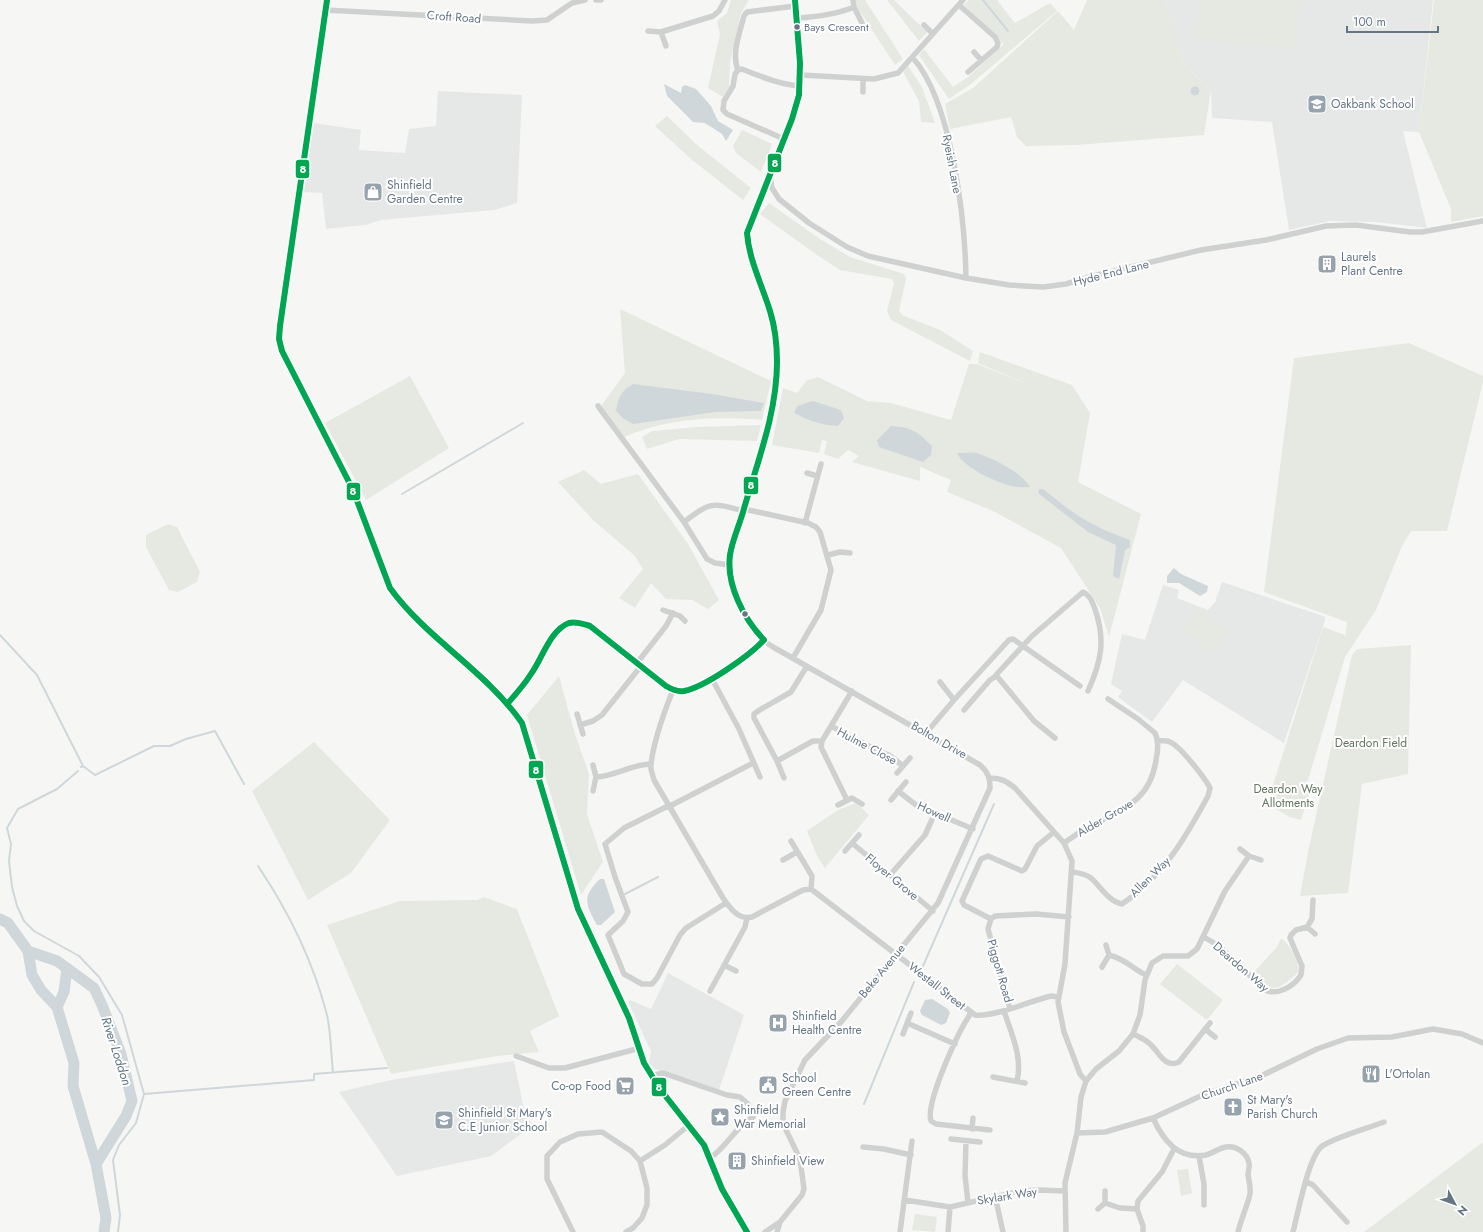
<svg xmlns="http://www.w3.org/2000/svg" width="1483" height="1232" viewBox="0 0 1483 1232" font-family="Jost,sans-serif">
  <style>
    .built { fill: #e6e8e7 }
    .green { fill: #e6e9e2 }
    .water { fill: #d0d7da }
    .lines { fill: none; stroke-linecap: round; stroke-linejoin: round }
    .stream { stroke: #d0d7da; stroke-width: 2 }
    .river { stroke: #d0d7da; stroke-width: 11 }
    .minor { stroke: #cfd1d1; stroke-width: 5.5 }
    .secondary { stroke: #e2e2e3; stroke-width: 8 }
    .bus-1-casing { stroke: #fff; stroke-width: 9 }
    .bus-1 { stroke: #00a651; stroke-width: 6 }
    .bus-dot { fill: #647686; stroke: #fff; stroke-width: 1.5 }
    .labels { text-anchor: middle; stroke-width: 4; stroke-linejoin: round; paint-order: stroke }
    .bus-label { font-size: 11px; fill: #647686; stroke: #fff; text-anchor: start }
    .street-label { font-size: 12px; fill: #647686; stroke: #fff }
    .poi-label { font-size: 12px; fill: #647686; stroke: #fff; text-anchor: start }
    .park-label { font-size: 12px; fill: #64785f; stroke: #fff }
    .water-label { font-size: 13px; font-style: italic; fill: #607783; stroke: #fff }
    .line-badge { stroke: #fff; stroke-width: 1.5 }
    .badge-label { font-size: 11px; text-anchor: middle; font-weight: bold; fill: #fff }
  </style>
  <rect width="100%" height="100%" fill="#f6f6f4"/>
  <path class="built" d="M1167,0H1433L1419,132L1403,131L1427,228L1376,222L1330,221L1289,230L1272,122L1212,118L1211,90L1183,64L1174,27L1165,6Z
    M438,91L522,95L517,203L494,210L381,220L365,225L326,229L322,193L302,192L314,123L361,130L359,150L405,153L409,129L436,126Z
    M1222,582L1326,617L1284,743L1183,680L1152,722L1118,697L1122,691L1111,684L1122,634L1145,640L1163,585L1179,590L1177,598L1208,610L1215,602Z
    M668,973L744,1015L719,1090L655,1069L649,1063L651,1051L628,1002L630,1000L651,1009Z
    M514,1061L525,1115L533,1125L491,1156L397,1176L339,1092L391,1080Z"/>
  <path class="green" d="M731,0H749L741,13L730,62L729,87L723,97L708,88L720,34L717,21L727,13Z
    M856,0H865L903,59L895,65L857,7Z
    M887,0H894L927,32L919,41Z
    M969,0H997L1015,23L1050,3L1057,11L971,84L949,99L919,55L924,49L953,87L968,77L1004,44L964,5Z
    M1087,0H1167L1165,6L1174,27L1183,64L1211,90L1204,135L1076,145L1026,146L1017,137L1011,117L950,129L945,104L973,88L1058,11L1074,30Z
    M1200,0H1299L1294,49L1196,39Z
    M1434,0H1483V216L1451,222V209L1419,132Z
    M908,66L922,87L935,123L921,122L919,101L903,72Z
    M667,116L697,145L751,188L743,200L691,159L655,126Z
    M742,130L772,144L761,172L736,153L733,146Z
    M769,203L820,239L850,257L904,274L906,279L899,311L902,315L940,330L973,351L970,361L891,320L887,311L894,283L892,279L840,270L820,257L760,214Z
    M620,309L771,381L762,420C717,416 666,418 624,437L601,406L625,373Z
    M1409,343L1483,376V382L1447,531H1411L1402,546L1376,610L1345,657L1305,790L1310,792L1301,820L1290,817L1267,804L1323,627L1345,635V639L1347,622L1264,592L1294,358Z
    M980,352L1072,385L1090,413L1078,482L1141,514L1109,637L1100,608L1061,548L993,511L947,492L951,480L920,467V481L852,462L859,456L848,450L838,459L824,454L827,441L822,440L819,453L772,445L783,388L797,393L806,381L818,377L867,401L891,403L951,420L969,364H977L1030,385L978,363Z
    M410,376L449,448L366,500L325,423Z
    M761,425L757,441L679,439L647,449L642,437L652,431L697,427Z
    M584,470L601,484L638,474L688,544L719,600L708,609L692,600L666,599L651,583L635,608L619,598L643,569L635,556L593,520L558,482Z
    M168,524L177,527L200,572L197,582L178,592L169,590L146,547V535Z
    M1198,608L1229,631L1212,653L1182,629Z
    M1411,645L1408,774L1362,784L1348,893L1300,896L1309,847L1352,655L1357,649Z
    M559,676L575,734L589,774L587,814L603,862L581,895L527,715Z
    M314,742L390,820L351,873L308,900L252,791Z
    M856,803L869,815L825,868L818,858L807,831L838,810Z
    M484,897L517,909L559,1016L530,1031L539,1052L497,1056L391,1074L327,925L400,901L477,900Z
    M1281,939C1290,944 1298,960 1299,971C1295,976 1290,980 1284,984C1271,994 1263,983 1253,973L1276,948Z
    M1177,964L1223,1000L1207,1020L1160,984Z
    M1483,1142V1232H1364Z
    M1188,1169L1192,1193L1181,1196L1177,1170Z
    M915,1214L937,1217L935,1232L912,1230Z"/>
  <path class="water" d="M664,84L681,93L682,87L685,85L696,89L711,106L718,121L733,130L726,141L722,134L705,123L693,122L667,96Z
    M1190.5 91a4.5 4.5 0 1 1 9 0a4.5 4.5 0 1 1-9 0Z
    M633,384L712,394L764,403L761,411L715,412L633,424L624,419L616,411C618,398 621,391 633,384Z
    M813,401L841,410L844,418L838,426C822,425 809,421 794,413L797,406Z
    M891,426C911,427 918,432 932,446L931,455L923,462L879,447L877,440Z
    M957,453C963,453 970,452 976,453C993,458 1021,472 1030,487C1026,487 1021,488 1017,487C1001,485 963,468 957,453Z
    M1039,489H1043C1073,514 1093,527 1130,540V547L1125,550L1119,579L1113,576L1116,545L1088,532L1038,493Z
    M1174,568L1181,574L1208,586L1207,592L1200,596L1179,583H1167V576Z
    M600,879H604L615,912L601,925H597C585,904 582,896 600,879Z
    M932,999L948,1009L950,1013L946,1023L941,1025L922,1015L920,1011L925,1000Z"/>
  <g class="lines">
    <path class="stream" d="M983,0L1008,31
      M402,494L523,423
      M0,635L37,675L83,766L81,767
      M83,766L95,775L154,746H170L186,739L215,731L244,784
      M78,771L57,789L18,809L7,828L11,844L9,861L12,887L17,906L24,921L34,931L79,956L99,977L122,1015L144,1094L136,1123L119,1145L113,1160L120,1215L118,1232
      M258,866C289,912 313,961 327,1015C331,1033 331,1054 333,1072
      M625,894L658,877
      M923,966L994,804
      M144,1094L314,1080V1074L387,1068
      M864,1104L914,982"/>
    <path class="river" d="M0,919L8,923L28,951L57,961L94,988L102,1005L121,1054L132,1101L126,1116L96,1164
      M28,951L32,975L41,990L57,1007L74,1063L73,1086L96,1164L106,1218L104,1232
      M57,1007L64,992L67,968"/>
    <path class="minor" d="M596,0H601
      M795,0L800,63V86L792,119L770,177L772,188L779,199L809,223L847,247L868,256L966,278L1009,285L1043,287L1066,284L1089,277L1201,250L1266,240L1326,226L1356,225L1410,232H1422L1483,221
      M853,0L854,7L862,23
      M959,5L995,37L998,43L997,47L968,72
      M325,10L532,21L547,20L572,3L585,0
      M796,18C816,17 835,15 854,7
      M924,25L933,34
      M648,31L661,32L713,16L719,11L725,0
      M661,32L666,46
      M974,52L981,60
      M913,58C952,102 965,220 966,278
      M738,70C731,54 740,32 744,16L747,12L795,6
      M801,75L874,79L898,73L963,0
      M863,92V79
      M784,139L727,114L723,110L724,101L733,86L735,74L738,70L742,69C762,77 779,84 800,86
      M598,406L684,522L707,559L715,563L729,565
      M764,443L730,555C728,578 742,616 756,634C761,639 767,643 773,647L980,765C988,772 990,778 990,788L938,903L841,1022L805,1060L785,1101L783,1112V1120L786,1130L800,1159L804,1189L802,1195L780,1222L765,1232
      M807,473L817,476
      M744,509L808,523L816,527L820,532L831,570L821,610L793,658
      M684,522C710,502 712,502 743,511
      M805,523L821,464
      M828,555L840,552L850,553
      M663,610L680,616L685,621
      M637,663L666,626L673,613
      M807,666L791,692L758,711L754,714V718L777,761L813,741H822
      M711,677L739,729L760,777
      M673,690C665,710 653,743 651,765C650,770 653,775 654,780L723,898C731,909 738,920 752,917L803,890L811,889L975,1015C995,1017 1030,1001 1051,996L1058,997
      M954,700L1009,640L1013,639L1080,686
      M508,703C516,693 526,683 533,672C547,652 558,609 590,626L666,686C672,689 677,692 684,691C701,687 754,654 764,640
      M964,710L990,680L996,676
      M577,714L583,734
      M580,725L593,721L602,715L641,666
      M831,726L878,751L889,755L903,766
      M926,733L954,700L940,682
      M1055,738L1034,721L996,675L1032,636L1083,592C1090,595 1092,602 1095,609C1106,641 1101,662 1088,691
      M777,761L784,778
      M593,765L596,777L593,791
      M897,773L910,758
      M596,777C616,776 632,764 651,764
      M990,778C1001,778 1006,781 1015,788L1064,843L1072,861L1065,964L1058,1002L1064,1032L1080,1074L1086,1081
      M898,791L916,805L973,829
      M847,800L821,747L822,741L852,691
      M891,800L906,782
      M670,805L624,828L605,844L615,877L628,912L623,921L608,935L624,974L642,984H652L657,978L680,935L686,928L726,903
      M838,805L852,798L862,804
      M670,806L753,763
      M791,841L812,876L811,889
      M852,843L933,911
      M1064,843C1073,837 1081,831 1090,826C1122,809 1150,802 1156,760C1158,751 1159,741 1155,733L1138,719L1108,699
      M1240,849L1249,856L1261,860
      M845,851L859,835
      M783,860L797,852
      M1073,872C1079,873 1086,874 1091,878C1100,886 1109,902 1122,904C1162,878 1186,837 1208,796L1210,788C1205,778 1180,746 1170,742C1166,740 1162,741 1157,741
      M890,875L925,835L935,813
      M1313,900L1312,919L1307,927L1315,934
      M991,919L964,905L962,901L981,859L988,856L1022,871L1025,869L1037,846L1054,832
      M1204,937L1219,946L1265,990C1278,996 1294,986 1301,975L1302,966L1290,938L1291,935L1296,930L1307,927
      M1109,955C1126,959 1131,968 1146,975
      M724,965L736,971
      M1102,967L1109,955L1106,945
      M710,991L745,927L747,918
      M1010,1009L988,929L991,919L995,916L1036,914L1069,917
      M1004,1011C1011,1033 1023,1057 1017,1081
      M971,1013C959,1030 925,1103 931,1121L936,1124L990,1130
      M907,1023L955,1044
      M1205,1029L1215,1037
      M903,1034L911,1013
      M1133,1034C1139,1037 1147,1040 1152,1046C1160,1054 1165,1068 1179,1062L1210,1023
      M516,1056L549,1068H565L640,1048
      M651,1076L663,1073L727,1095L740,1097L748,1104L753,1117C734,1128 727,1147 710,1158
      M993,1077L1025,1083
      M1153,1118C1163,1140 1178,1160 1206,1155C1213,1153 1219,1148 1226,1147C1236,1145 1247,1153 1249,1163C1250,1167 1248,1171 1248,1175C1249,1181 1251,1188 1250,1194C1247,1207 1241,1219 1238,1232
      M972,1129L973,1118
      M1077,1133L1105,1132L1153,1118L1205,1094L1263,1075L1317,1049L1348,1038L1392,1037L1433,1029L1462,1034L1483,1043
      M951,1139L980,1142
      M966,1142L965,1176L968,1202
      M863,1147L884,1149L911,1155
      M1199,1156L1204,1184V1205
      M640,1161L665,1145L689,1125
      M1307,1182L1313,1185L1347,1222
      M1105,1191V1203L1120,1208L1137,1209
      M995,1196L1003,1232
      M905,1200L950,1207L1020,1191L1040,1190L1064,1191
      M1098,1209L1105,1203
      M573,1232L547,1179V1156L560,1142L578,1134L602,1132L631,1151L640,1161L647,1188V1205L642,1218L633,1228L626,1232
      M777,1232L780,1222
      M900,1232L912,1141
      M948,1232L950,1207
      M1066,1232L1065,1183L1077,1133L1081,1097L1086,1081L1096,1069L1119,1051L1133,1034L1140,1015L1145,980L1152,963L1163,956H1188L1197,949L1225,891L1249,856
      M1143,1232V1226L1137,1209L1138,1201L1162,1172L1174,1149
      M1293,1232C1298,1213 1308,1159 1321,1147C1332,1138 1369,1128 1384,1122"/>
    <path class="secondary" d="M327,0L280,326L279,339L282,351L353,490L390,588L400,602L420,622L508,703L522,723L578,909L629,1018L644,1063L660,1089L694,1131L704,1145L722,1189L747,1232"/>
    <g class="bus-1-casing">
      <path id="bus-1" d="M327,0L280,326L279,339L282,351L353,490L390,588C427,639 486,671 522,723L578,909L629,1018L644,1063L660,1089L704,1145L722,1189L747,1232
        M508,703C516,694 524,685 531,674C542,659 550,630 569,623C576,621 583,624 590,626L666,686C671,689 677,692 684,691C705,687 749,656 764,640C744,619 726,585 730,555C732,541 739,526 743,512C757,463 777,413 777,362C777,345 775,327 770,311C762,285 749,260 747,233L792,119L799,95L800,63L795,0"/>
    </g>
    <use href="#bus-1" class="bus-1"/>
  </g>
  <defs>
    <g id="school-square" transform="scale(1)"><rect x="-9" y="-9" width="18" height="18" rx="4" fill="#97a3ac" stroke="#fff"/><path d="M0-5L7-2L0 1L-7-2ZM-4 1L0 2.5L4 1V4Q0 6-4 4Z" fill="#fff"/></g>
    <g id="shop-square" transform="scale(1)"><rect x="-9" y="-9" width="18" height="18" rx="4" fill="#97a3ac" stroke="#fff"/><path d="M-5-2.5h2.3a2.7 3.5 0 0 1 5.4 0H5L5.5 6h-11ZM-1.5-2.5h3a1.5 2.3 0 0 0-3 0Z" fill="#fff"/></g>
    <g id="building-square" transform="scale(1)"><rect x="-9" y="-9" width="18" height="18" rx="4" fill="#97a3ac" stroke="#fff"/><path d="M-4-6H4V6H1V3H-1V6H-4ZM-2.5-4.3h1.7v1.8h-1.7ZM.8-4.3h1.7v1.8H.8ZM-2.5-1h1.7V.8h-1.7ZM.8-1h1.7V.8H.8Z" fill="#fff"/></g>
    <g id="hospital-square" transform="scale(1)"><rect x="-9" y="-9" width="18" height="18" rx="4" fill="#97a3ac" stroke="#fff"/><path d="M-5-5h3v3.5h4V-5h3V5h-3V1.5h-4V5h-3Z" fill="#fff"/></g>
    <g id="restaurant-square" transform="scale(1)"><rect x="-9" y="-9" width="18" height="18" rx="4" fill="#97a3ac" stroke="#fff"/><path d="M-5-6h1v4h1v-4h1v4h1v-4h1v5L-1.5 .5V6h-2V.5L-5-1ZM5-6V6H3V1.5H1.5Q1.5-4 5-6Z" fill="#fff"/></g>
    <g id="civic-square" transform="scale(1)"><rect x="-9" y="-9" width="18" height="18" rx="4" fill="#97a3ac" stroke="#fff"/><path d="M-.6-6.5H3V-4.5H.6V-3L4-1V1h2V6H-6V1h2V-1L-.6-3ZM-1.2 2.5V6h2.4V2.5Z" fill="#fff"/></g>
    <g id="supermarket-square" transform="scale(1)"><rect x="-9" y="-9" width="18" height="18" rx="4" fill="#97a3ac" stroke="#fff"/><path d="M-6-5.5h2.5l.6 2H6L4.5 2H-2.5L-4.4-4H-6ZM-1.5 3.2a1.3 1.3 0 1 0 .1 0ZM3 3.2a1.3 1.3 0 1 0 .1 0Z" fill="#fff"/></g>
    <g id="church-square" transform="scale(1)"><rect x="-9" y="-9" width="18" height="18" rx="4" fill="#97a3ac" stroke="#fff"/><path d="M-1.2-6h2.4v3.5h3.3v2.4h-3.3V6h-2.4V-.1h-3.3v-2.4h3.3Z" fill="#fff"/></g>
    <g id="sight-square" transform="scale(1)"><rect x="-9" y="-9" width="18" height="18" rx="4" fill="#97a3ac" stroke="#fff"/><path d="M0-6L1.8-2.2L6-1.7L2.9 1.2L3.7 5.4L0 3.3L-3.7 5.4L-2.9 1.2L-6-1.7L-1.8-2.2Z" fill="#fff"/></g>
  </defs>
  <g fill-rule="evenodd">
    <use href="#school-square" x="1317" y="104"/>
    <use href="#shop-square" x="373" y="192"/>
    <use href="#building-square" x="1327" y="264"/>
    <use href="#hospital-square" x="778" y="1023"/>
    <use href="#restaurant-square" x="1371" y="1074"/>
    <use href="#civic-square" x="768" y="1085"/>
    <use href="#supermarket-square" x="625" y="1086"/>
    <use href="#church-square" x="1233" y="1107"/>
    <use href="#sight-square" x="720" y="1117"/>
    <use href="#school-square" x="444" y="1120"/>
    <use href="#building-square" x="737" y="1161"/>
  </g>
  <g class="bus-dot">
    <circle cx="797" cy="27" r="3.5"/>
    <circle cx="745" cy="614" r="3.5"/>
  </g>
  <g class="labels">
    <g class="bus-label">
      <text x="804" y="31">Bays Crescent</text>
    </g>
    <g class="street-label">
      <text transform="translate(454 17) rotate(4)" y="4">Croft Road</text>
      <text transform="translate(952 164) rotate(79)" y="4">Ryeish Lane</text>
      <text transform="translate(1111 273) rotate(-14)" y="4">Hyde End Lane</text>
      <text transform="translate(939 740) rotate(30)" y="4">Bolton Drive</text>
      <text transform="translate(867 746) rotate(28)" y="4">Hulme Close</text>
      <text transform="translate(934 812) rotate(24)" y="4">Howell</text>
      <text transform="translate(1105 818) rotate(-30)" y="4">Alder Grove</text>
      <text transform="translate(892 877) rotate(40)" y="4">Floyer Grove</text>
      <text transform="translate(1150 877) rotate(-45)" y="4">Allen Way</text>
      <text transform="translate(1241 967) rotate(41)" y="4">Deardon Way</text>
      <text transform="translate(882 971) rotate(-51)" y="4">Beke Avenue</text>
      <text transform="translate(1000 971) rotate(74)" y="4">Piggott Road</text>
      <text transform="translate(937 986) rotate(38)" y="4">Westall Street</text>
      <text transform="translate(1232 1086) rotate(-19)" y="4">Church Lane</text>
      <text transform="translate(1007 1196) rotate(-9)" y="4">Skylark Way</text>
    </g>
    <g class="poi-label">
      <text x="1331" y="108">Oakbank School</text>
      <text x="387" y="189">Shinfield<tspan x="387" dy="14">Garden Centre</tspan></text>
      <text x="1341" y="261">Laurels<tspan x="1341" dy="14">Plant Centre</tspan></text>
      <text x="792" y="1020">Shinfield<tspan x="792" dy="14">Health Centre</tspan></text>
      <text x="1385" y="1078">L'Ortolan</text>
      <text x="782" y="1082">School<tspan x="782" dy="14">Green Centre</tspan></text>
      <text x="611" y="1090" text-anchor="end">Co-op Food</text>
      <text x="1247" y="1104">St Mary's<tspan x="1247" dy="14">Parish Church</tspan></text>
      <text x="734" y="1114">Shinfield<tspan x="734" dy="14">War Memorial</tspan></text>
      <text x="458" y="1117">Shinfield St Mary's<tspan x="458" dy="14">C.E Junior School</tspan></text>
      <text x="751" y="1165">Shinfield View</text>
    </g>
    <g class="park-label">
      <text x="1371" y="747">Deardon Field</text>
      <text x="1288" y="793">Deardon Way<tspan x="1288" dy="14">Allotments</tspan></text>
    </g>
    <g class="water-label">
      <text transform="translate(117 1051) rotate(72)" y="5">River Loddon</text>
    </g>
  </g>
  <g class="line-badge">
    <rect x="767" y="153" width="15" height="20" rx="4" fill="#00a651"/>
    <rect x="295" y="159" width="15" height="20" rx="4" fill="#00a651"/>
    <rect x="743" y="476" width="16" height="19" rx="4" fill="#00a651"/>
    <rect x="346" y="482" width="15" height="19" rx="4" fill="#00a651"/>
    <rect x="528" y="760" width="16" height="19" rx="4" fill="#00a651"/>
    <rect x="651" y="1077" width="16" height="20" rx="4" fill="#00a651"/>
  </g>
  <g class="badge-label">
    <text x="775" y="167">8</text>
    <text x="303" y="173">8</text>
    <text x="751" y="489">8</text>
    <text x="353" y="495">8</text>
    <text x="536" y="774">8</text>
    <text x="659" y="1091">8</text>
  </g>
  <g transform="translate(1455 1204) rotate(131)" stroke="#ffffff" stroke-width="3" paint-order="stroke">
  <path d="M0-3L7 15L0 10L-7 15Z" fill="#647686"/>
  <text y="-6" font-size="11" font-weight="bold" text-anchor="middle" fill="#647686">N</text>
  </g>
  <path d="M1347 26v6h91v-6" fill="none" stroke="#647686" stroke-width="2"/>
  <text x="1353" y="26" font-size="12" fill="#647686" stroke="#ffffff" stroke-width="3" paint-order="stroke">100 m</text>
</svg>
